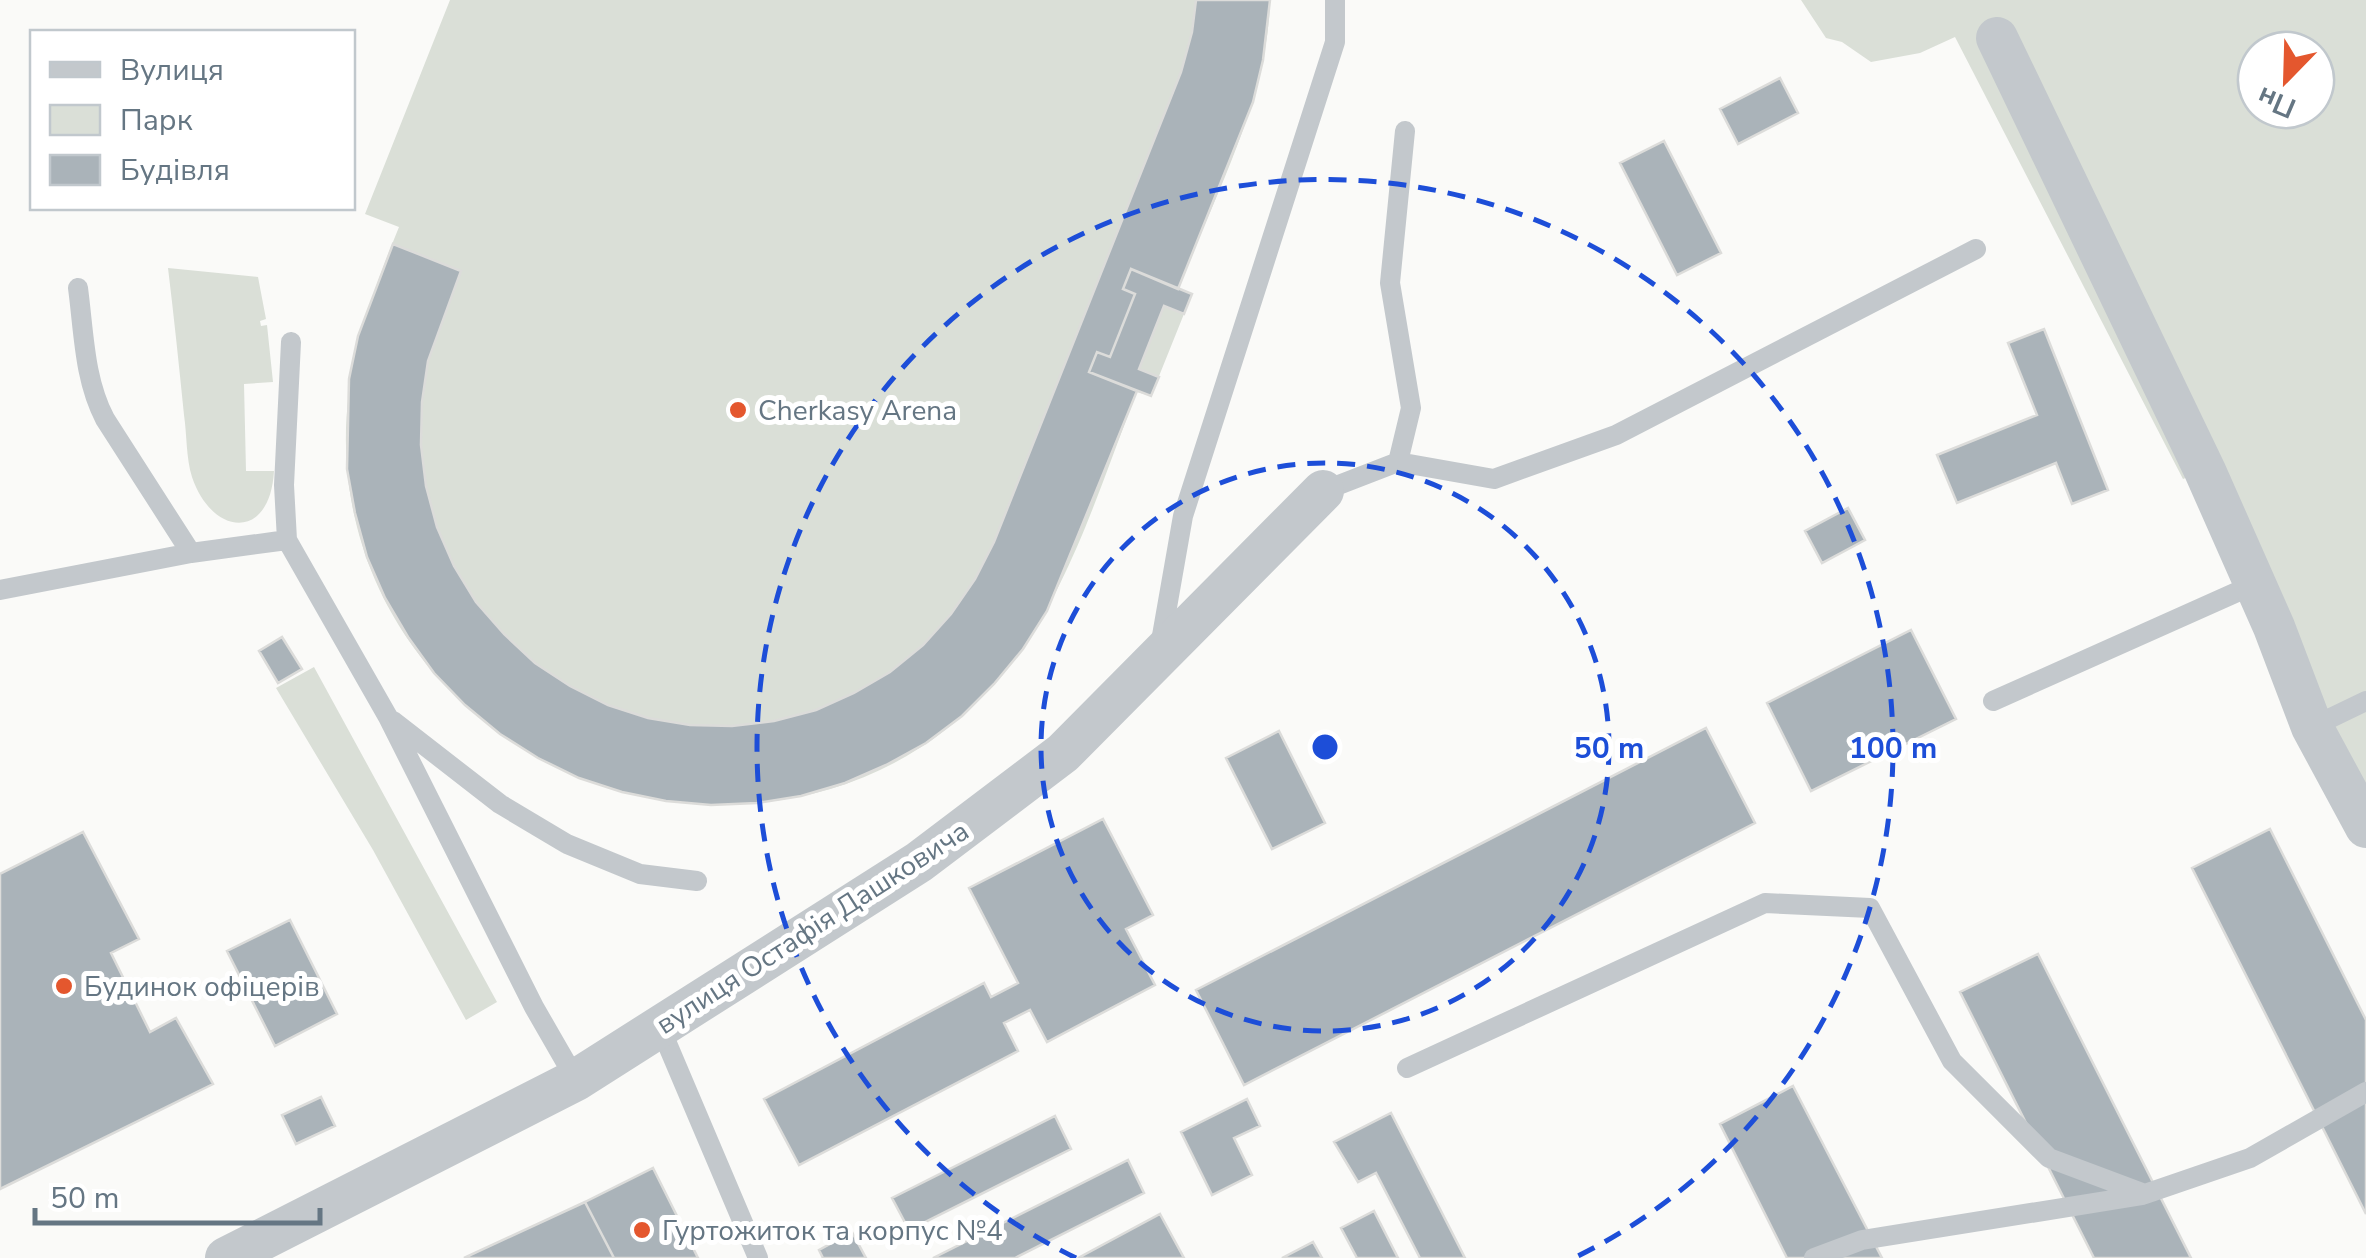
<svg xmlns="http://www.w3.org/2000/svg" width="2366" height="1258" viewBox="0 0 2366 1258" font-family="'Nunito Sans',sans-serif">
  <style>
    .green { fill: #dadfd7; fill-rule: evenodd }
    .building { fill: #aab3b9; stroke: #dcdcda; stroke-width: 2.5 }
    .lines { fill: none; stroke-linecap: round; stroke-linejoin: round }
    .lane { stroke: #c3c8cc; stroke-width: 20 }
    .street { stroke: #c3c8cc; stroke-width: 42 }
    .ring { fill: none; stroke: #1d4ed8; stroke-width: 5; stroke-dasharray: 18 12 }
    .poi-dot { fill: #e4572e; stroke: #fff; stroke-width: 4 }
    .labels { text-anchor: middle; stroke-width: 10; stroke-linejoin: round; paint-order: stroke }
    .poi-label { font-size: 28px; fill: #657683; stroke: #fff; text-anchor: start }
    .street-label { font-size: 28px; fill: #657683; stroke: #fff }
    .centre { fill: #1d4ed8; stroke: #fff; stroke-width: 5 }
    .ring-label { font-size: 30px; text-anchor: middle; font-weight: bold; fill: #1d4ed8; stroke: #fff; stroke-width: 10; stroke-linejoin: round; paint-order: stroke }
  </style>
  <rect width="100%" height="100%" fill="#fafaf8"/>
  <path class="green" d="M450,0H1270C1268,98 1214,198 1178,288L1192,294L1151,396L1137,392C1098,490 1067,601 996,682C786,922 375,785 347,468C340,381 367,306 399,227L365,214Z
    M1801,0H2366V811L2212,468L2183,479L1955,37L1920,53L1871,62L1842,42L1826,38ZM2256,50H2316V110H2256Z
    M168,268L258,277L266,319L260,321L261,326L267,325L273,382L244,384L246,471H274C270,542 212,536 192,477C186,458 187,435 184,415C179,366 174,317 168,268Z
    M314,667L497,1002L466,1020L373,850L276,688Z"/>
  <path class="building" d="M1196,0H1270L1263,60L1253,102L1178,289L1131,269L1123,289L1135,294L1110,357L1097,352L1089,372L1137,391L1047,611L1023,649L994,684L962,716L926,743L886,765L845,783L801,796L757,803L711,805L666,801L622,792L579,778L538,758L500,734L465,705L434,673L408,637L385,598L367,557L355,513L347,469L349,379L358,336L393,244L461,271L428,361L422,402L421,445L426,486L437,527L454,566L476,602L504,634L535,663L570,686L608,705L648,718L690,725L732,726L774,721L816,710L854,693L890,672L923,645L951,614L975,579L994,542L1181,72L1192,32Z
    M1780,78L1798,113L1738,144L1720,109Z
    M1664,141L1721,253L1677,275L1620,163Z
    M1131,269L1192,294L1184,314L1164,306L1139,369L1159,377L1151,396L1089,372L1097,352L1110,357L1135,294L1123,289Z
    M2044,329L2108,490L2072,504L2056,463L1957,503L1937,455L2037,415L2008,343Z
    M1848,508L1865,540L1822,563L1805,531Z
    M1911,630L1956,719L1811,791L1767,703Z
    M282,637L302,669L278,683L259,651Z
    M1706,728L1755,823L1244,1085L1196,990Z
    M1279,731L1325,823L1272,849L1226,758Z
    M1103,819L1153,915L1126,929L1155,985L1047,1042L1030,1010L1004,1023L1018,1051L799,1165L764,1099L984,983L991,997L1018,983L969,888Z
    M2270,829L2366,1020V1214L2192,868Z
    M83,832L139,939L111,953L150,1032L176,1018L213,1084L0,1189V874Z
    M290,920L337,1014L275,1046L227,951Z
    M2038,954L2191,1258H2094L1960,992Z
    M1793,1086L1882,1258H1787L1720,1124Z
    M321,1097L335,1126L296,1144L282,1115Z
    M1247,1099L1260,1126L1234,1138L1252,1175L1212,1195L1181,1132Z
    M1391,1113L1465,1258H1420L1376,1173L1358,1182L1334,1142Z
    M1055,1116L1071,1149L909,1230L892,1198Z
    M1128,1160L1144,1193L1015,1258H933Z
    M653,1168L698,1258H614L585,1202Z
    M585,1202L614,1258H464Z
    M1374,1211L1398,1258H1357L1341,1228Z
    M1160,1214L1184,1258H1078Z
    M852,1232L866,1258H823L819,1250Z
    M1313,1242L1322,1258H1282Z"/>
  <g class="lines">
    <path class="lane" d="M78,288C84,333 84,379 105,419L191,553L287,540L388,717L534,1007L576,1080
      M1398,462L1411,408L1390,283L1405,131
      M1323,491L1398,462L1494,479L1616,435L1976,249
      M287,540L284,485L291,342
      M0,590L191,553
      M1160,647L1183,516L1335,42V0
      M1993,701L2255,584
      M393,721L500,804L567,844L640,874L697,881
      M2312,727L2366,701
      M660,1027L758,1258
      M1407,1068L1765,903L1870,908L1952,1061L2049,1158L2145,1194L2250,1158L2366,1092
      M1814,1258L1862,1240L2143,1195"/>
    <path class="street" d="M1997,38L2205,471L2274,627L2312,727L2366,827
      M226,1258L576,1080L919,862L1063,753L1323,491"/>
  </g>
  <g class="ring">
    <circle cx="1325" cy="747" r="284"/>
    <path d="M1076 1258A568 568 0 1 1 1574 1258"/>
  </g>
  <g class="poi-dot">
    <circle cx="738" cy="410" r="10"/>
    <circle cx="64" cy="986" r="10"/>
    <circle cx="642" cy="1230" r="10"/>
  </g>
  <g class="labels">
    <g class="poi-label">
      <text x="758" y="420">Cherkasy Arena</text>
      <text x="84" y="996">Будинок офіцерів</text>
      <text x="662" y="1240">Гуртожиток та корпус №4</text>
    </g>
    <g class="street-label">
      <text transform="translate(812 927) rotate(-33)" y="10">вулиця Остафія Дашковича</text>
    </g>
  </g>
  <circle cx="1325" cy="747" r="15" class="centre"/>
  <g class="ring-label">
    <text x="1609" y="758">50 m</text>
    <text x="1893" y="758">100 m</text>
  </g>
  <rect x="30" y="30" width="325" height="180" fill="#ffffff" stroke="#c1c8cd" stroke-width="2.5"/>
  <rect x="50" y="62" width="50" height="15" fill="#c3c8cc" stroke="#c1c8cd" stroke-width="2.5"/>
  <text x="120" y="80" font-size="30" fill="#657683">Вулиця</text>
  <rect x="50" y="105" width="50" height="30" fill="#dadfd7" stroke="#c1c8cd" stroke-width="2.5"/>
  <text x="120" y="130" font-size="30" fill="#657683">Парк</text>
  <rect x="50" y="155" width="50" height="30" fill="#aab3b9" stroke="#c1c8cd" stroke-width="2.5"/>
  <text x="120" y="180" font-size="30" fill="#657683">Будівля</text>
  <g transform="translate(2286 80) rotate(203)"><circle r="48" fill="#ffffff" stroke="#c1c8cd" stroke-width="2.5"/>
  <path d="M0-8L18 38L0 25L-18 38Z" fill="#e4572e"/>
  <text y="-15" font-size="28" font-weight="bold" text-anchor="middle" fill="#657683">Пн</text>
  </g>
  <path d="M35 1208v15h285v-15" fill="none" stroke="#657683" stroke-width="5"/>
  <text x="50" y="1208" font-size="30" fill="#657683" stroke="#ffffff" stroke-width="8" paint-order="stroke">50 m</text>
</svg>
